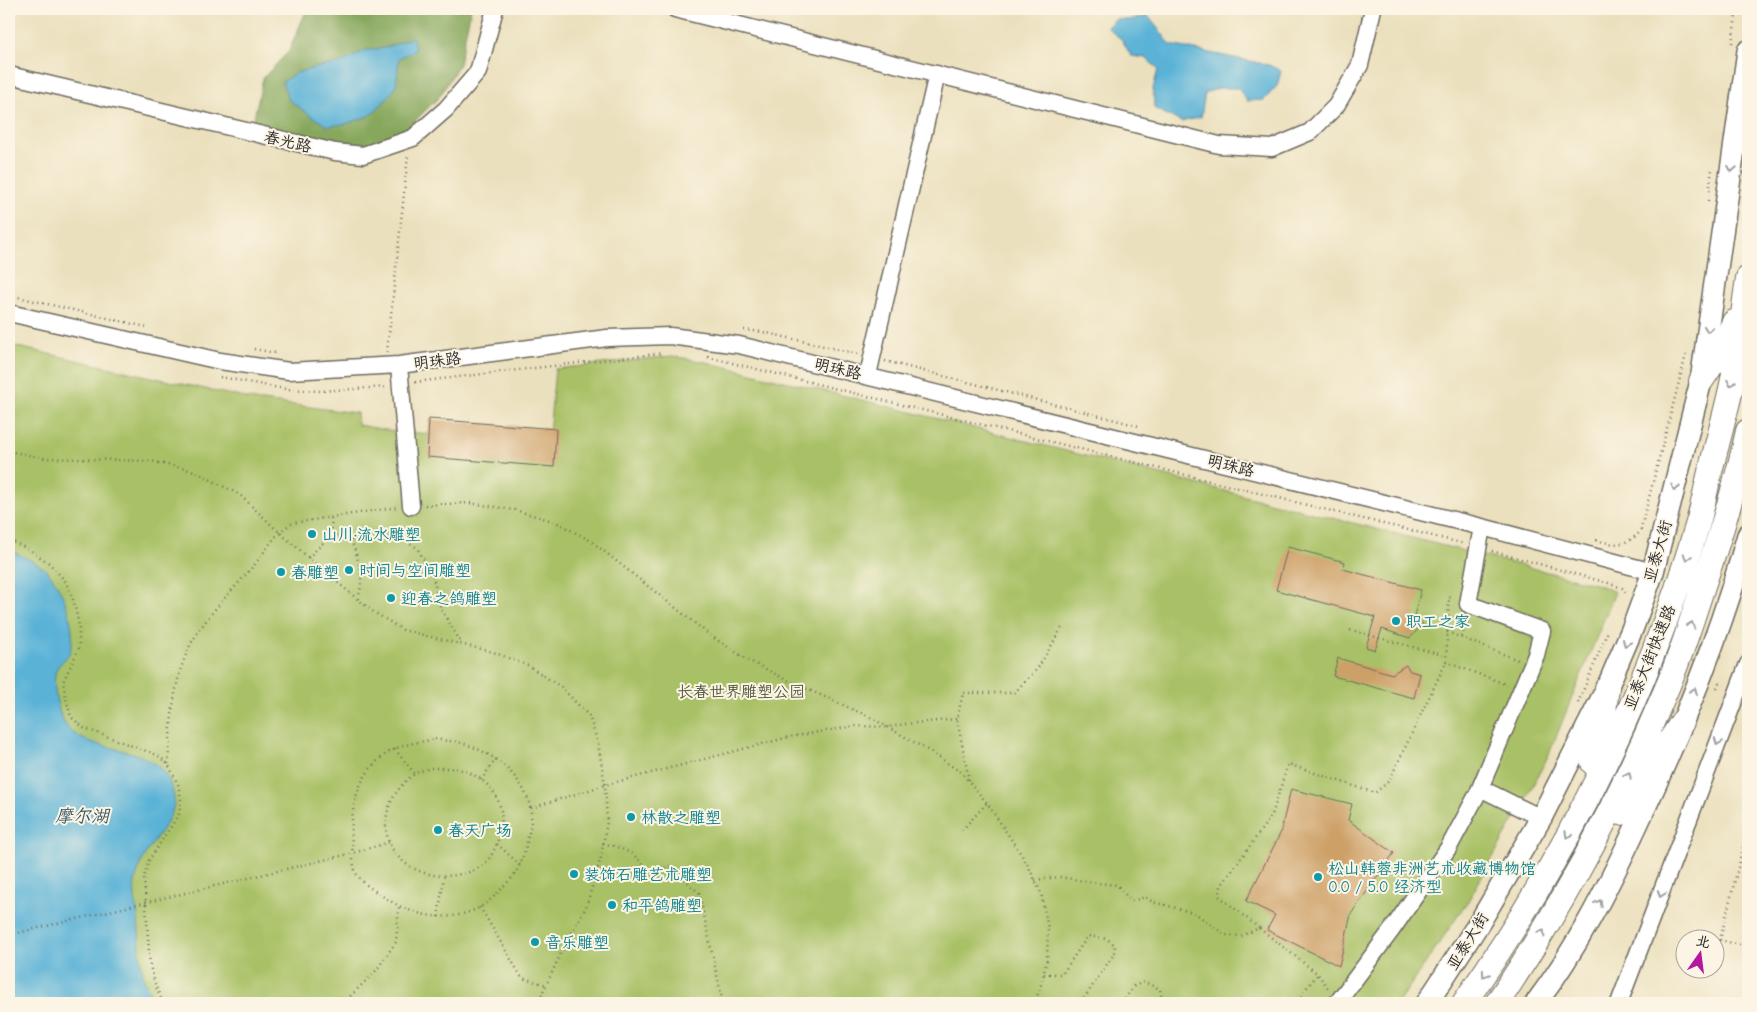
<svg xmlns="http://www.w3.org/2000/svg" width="1757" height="1012" viewBox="0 0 1757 1012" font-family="'Comic Neue','LXGW WenKai TC',sans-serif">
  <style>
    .green { fill: #a9c166; stroke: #6a7648 }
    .forest { fill: #86a75b; stroke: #586943 }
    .water { fill: #5ab2d7; stroke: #426e81 }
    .building { fill: #cda067 }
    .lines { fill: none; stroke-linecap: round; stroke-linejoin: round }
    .minor-casing { stroke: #6e6a5e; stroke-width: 19 }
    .major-casing { stroke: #6e6a5e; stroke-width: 24 }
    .highway-casing { stroke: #6e6a5e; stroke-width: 26 }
    .path { stroke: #6e6a5e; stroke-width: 2.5; stroke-dasharray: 1 4; stroke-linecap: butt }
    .minor { stroke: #fff; stroke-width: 16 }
    .major { stroke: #fff; stroke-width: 21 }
    .highway { stroke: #fff; stroke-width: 24 }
    .oneway { stroke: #a0a0a0 }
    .culture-dot { fill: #0f9aa8; stroke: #fcf5e5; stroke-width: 2 }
    .labels { text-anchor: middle; stroke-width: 4; stroke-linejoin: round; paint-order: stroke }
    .street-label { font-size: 16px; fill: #2b2b2b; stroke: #fcf5e5 }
    .culture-label { font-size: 16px; fill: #0d838f; stroke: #fcf5e5; text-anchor: start }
    .park-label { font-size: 16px; fill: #51583d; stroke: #fcf5e5 }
    .water-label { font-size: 18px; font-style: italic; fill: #3b5a67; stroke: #fcf5e5 }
  </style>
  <rect width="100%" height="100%" fill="#fcf5e5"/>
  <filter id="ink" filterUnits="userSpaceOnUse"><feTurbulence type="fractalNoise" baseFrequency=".02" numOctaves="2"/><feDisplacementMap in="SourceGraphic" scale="10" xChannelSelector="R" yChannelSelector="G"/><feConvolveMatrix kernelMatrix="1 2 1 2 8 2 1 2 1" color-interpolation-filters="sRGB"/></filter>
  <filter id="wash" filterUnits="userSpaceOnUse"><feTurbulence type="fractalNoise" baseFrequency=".0096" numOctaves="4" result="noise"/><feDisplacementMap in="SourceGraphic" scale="20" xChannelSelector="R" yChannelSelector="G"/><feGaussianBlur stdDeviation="1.12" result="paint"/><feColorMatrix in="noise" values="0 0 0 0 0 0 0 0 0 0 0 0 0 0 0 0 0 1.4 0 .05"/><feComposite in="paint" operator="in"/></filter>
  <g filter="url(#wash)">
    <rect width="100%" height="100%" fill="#ebe0bd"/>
    <path class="green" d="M9,345L254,400L357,413L358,425L386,430L548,445L555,369L672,356L706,362L907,411L1599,585L1615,592L1549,754L1526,799L1468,901L1398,1003H9Z"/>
    <path class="forest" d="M307,9H471L459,64L440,96L409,127L359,148L252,126L263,78L289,51Z"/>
    <path class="water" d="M1148,16L1171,45L1269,65L1281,71L1277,86L1264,100L1247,101L1238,88H1219L1205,93L1201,117L1181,122L1154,108L1153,89L1158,69L1146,58L1131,56L1122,40L1107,27L1116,19L1128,20Z
      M413,37L415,51L399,58L396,87L383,103L369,116L346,124L327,126L308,114L289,100L282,82L296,73L314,68L341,63L366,50L385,48Z
      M9,550C20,555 41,564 48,572C64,590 79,631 69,654C66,659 60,663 57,668C51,680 57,704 61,716C80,764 161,731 174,796C178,816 151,841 143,859C140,866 137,874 135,881C133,892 137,907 138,919C140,938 139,960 144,979C146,987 151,995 154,1003H9Z"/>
    <g id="blocks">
      <path class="building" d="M429,419L556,429L554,467L427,457Z
        M1288,547L1345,562L1343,569L1421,590L1414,616L1423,624L1410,638L1382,629L1375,650L1366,647L1375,617L1276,590Z
        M1338,658L1392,674L1406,665L1410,671L1420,674L1414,698L1333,676Z
        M1291,789L1352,804L1348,820L1394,853L1351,914L1339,966L1267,930L1275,915L1246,901L1280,834Z"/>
    </g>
  </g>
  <g filter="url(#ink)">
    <use href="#blocks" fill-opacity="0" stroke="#6e6a5e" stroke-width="1"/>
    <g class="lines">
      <g class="minor-casing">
        <path id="minor" d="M675,9L1219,145L1272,148L1310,132L1336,106L1360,65L1373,9
          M9,75L335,152L363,155L413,138L446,109L478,72L495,9
          M9,313L220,361L289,371L399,365L607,338L670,336L739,345L1482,527L1653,572
          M399,365L411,506
          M868,375L937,74
          M1480,788L1541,818
          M1337,1003L1391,931L1449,847L1478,793L1536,655L1542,631L1468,604L1482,527
          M1619,1003L1748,664"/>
      </g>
      <g class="major-casing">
        <path id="major" d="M1427,1003L1481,920L1541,818L1607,688L1633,627L1653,572L1701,381L1748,51
          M1536,1003C1576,950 1607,889 1635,829C1680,734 1720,636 1748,535"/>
      </g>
      <g class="highway-casing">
        <path id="highway" d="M1701,381L1719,354L1734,322
          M1593,763L1603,720L1607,688
          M1621,813L1629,805L1682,722
          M1464,1003C1566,858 1646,696 1697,526C1703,507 1706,487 1711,468C1718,440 1726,412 1732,384C1739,349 1743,313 1748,278
          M1497,1003C1563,905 1620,800 1666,690C1681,656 1692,619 1704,583C1721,533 1737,482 1748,431"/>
      </g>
      <path class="path" d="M1732,43L1737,9
        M1708,201L1712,169
        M9,295L146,327
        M744,330L763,332L858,354
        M254,349L276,353
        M387,352L408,156
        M708,357L1465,544
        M885,361L1139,426
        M220,377L285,389L320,391L386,387
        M415,382L663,353
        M9,451L44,458L151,461L194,471L240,495L279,532L332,578L372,611L403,630L493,652L527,665L561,687L589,716L598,743L605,785L607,821L601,857L586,907L566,942L538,1003
        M425,505L469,503L515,510L556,522L591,541L711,636L748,660L789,681L870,717L931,752L962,773L987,803L1027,863L1041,893L1048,928L1047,959L1040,989L1034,1003
        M331,518L332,534L351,540
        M9,540L30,550L49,563L66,582L74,602L79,626V648L63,682L66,699L71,717L84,728L157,755L168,764L178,784L181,799L179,814L149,860L144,877L150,966L156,987L163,1003
        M1596,540C1614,545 1625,547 1640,532L1686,355
        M1492,551L1608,583L1622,588L1626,593
        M308,558L332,534
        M358,599C365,576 359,562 351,540L371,532L399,535L417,548L432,573L441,609L462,644
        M1350,630L1446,656
        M1447,632L1518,660
        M1461,637L1469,620
        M1446,662L1508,685
        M1717,688L1720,680
        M1578,703L1608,631
        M435,739C445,741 456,741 465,744C495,754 523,776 530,807C533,817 530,829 528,837C525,853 521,866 511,879C499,891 489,904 474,910C442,924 408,914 381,895C373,890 364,884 358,876C352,869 353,852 352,843C349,807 359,766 395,749C407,743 422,742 435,739Z
        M395,749L414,773
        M168,764C171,727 172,687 187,652C200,622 229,594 250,570C260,559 268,545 278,534C282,529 288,526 293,523L398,507
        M431,768C443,768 456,767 468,772C505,789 509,822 492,854C486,866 473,872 461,874C417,884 372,852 390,804C395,793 403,782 413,775C418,771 425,770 431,768Z
        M481,780L496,759
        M969,780L957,719L963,693H1014L1038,668L1063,626
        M531,808L605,785L789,737L855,726L888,727L906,724L957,719
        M1748,828L1720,940L1748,947
        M962,830L987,803
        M603,843C627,850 631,851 648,869L658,870L671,866L699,893L723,1003
        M497,844L520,865
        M1035,880L1060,877L1090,882L1117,885L1131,901L1145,897L1153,902L1195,913L1225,935L1242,936L1259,928L1318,974L1330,991
        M480,907L522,978L547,985
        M438,917L444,877
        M1259,928L1219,896L1221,886L1272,815L1288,764L1375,793L1389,781L1446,662L1449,597L1454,599
        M9,935L353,853L390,842
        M1044,974H1062L1088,936L1107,939L1115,945L1114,954L1081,1003
        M343,1003L375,972L396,942L399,906
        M1122,1003L1134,986L1144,982L1160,989L1163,1003
        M1294,1003L1318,974
        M1406,1003L1411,996"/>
      <use href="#minor" class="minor"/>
      <use href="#major" class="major"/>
      <use href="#highway" class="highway"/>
    </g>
    <defs><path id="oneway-chevron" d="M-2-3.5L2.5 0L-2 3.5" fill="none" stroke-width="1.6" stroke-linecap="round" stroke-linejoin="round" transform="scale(1.25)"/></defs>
    <g class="oneway">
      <use href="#oneway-chevron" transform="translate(1732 169) rotate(99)"/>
      <use href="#oneway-chevron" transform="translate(1708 329) rotate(98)"/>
      <use href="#oneway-chevron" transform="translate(1731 383) rotate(101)"/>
      <use href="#oneway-chevron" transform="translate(1675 488) rotate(104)"/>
      <use href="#oneway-chevron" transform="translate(1687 557) rotate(108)"/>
      <use href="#oneway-chevron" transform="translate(1691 625) rotate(-71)"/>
      <use href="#oneway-chevron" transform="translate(1626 643) rotate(113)"/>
      <use href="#oneway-chevron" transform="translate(1694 691) rotate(-68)"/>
      <use href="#oneway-chevron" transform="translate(1718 742) rotate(111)"/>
      <use href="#oneway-chevron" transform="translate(1628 775) rotate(-64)"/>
      <use href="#oneway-chevron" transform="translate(1568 835) rotate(118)"/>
      <use href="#oneway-chevron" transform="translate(1661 894) rotate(111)"/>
      <use href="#oneway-chevron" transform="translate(1599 903) rotate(-61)"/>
      <use href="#oneway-chevron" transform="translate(1542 933) rotate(-58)"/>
      <use href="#oneway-chevron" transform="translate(1485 974) rotate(124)"/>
    </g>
  </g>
  <g class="culture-dot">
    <circle cx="312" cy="534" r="5"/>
    <circle cx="349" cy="570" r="5"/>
    <circle cx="281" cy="572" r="5"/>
    <circle cx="391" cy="598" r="5"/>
    <circle cx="1396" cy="621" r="5"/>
    <circle cx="631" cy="817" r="5"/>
    <circle cx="438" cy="830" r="5"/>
    <circle cx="574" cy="874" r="5"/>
    <circle cx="1318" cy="877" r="5"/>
    <circle cx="612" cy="905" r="5"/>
    <circle cx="535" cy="942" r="5"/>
  </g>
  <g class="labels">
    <g class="street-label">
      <text transform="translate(288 141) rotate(13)" y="6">春光路</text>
      <text transform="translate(437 360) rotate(-7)" y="6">明珠路</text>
      <text transform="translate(838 368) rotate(13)" y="6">明珠路</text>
      <text transform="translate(1231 465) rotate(14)" y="6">明珠路</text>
      <text transform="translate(1657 551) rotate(-74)" y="6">亚泰大街</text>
      <text transform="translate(1649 657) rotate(-68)" y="6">亚泰大街快速路</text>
      <text transform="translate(1467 941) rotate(-58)" y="6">亚泰大街</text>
    </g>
    <g class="culture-label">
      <text x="322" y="540">山川·流水雕塑</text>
      <text x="359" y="576">时间与空间雕塑</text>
      <text x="291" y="578">春雕塑</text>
      <text x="401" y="604">迎春之鸽雕塑</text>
      <text x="1406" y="627">职工之家</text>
      <text x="641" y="823">林散之雕塑</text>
      <text x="448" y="836">春天广场</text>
      <text x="1328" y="874">松山韩蓉非洲艺术收藏博物馆<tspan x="1328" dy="18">0.0 / 5.0 经济型</tspan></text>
      <text x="584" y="880">装饰石雕艺术雕塑</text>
      <text x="622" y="911">和平鸽雕塑</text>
      <text x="545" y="948">音乐雕塑</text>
    </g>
    <g class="park-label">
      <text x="741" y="697">长春世界雕塑公园</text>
    </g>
    <g class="water-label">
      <text x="82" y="822">摩尔湖</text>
    </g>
  </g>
  <rect width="1757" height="1012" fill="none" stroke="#fcf5e5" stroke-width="30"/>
  <g transform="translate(1700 954) rotate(14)"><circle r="24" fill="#fcf5e5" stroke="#a8a49b"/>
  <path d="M0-4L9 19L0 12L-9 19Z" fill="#b5179e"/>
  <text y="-8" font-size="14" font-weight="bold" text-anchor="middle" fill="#2b2b2b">北</text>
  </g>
</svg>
